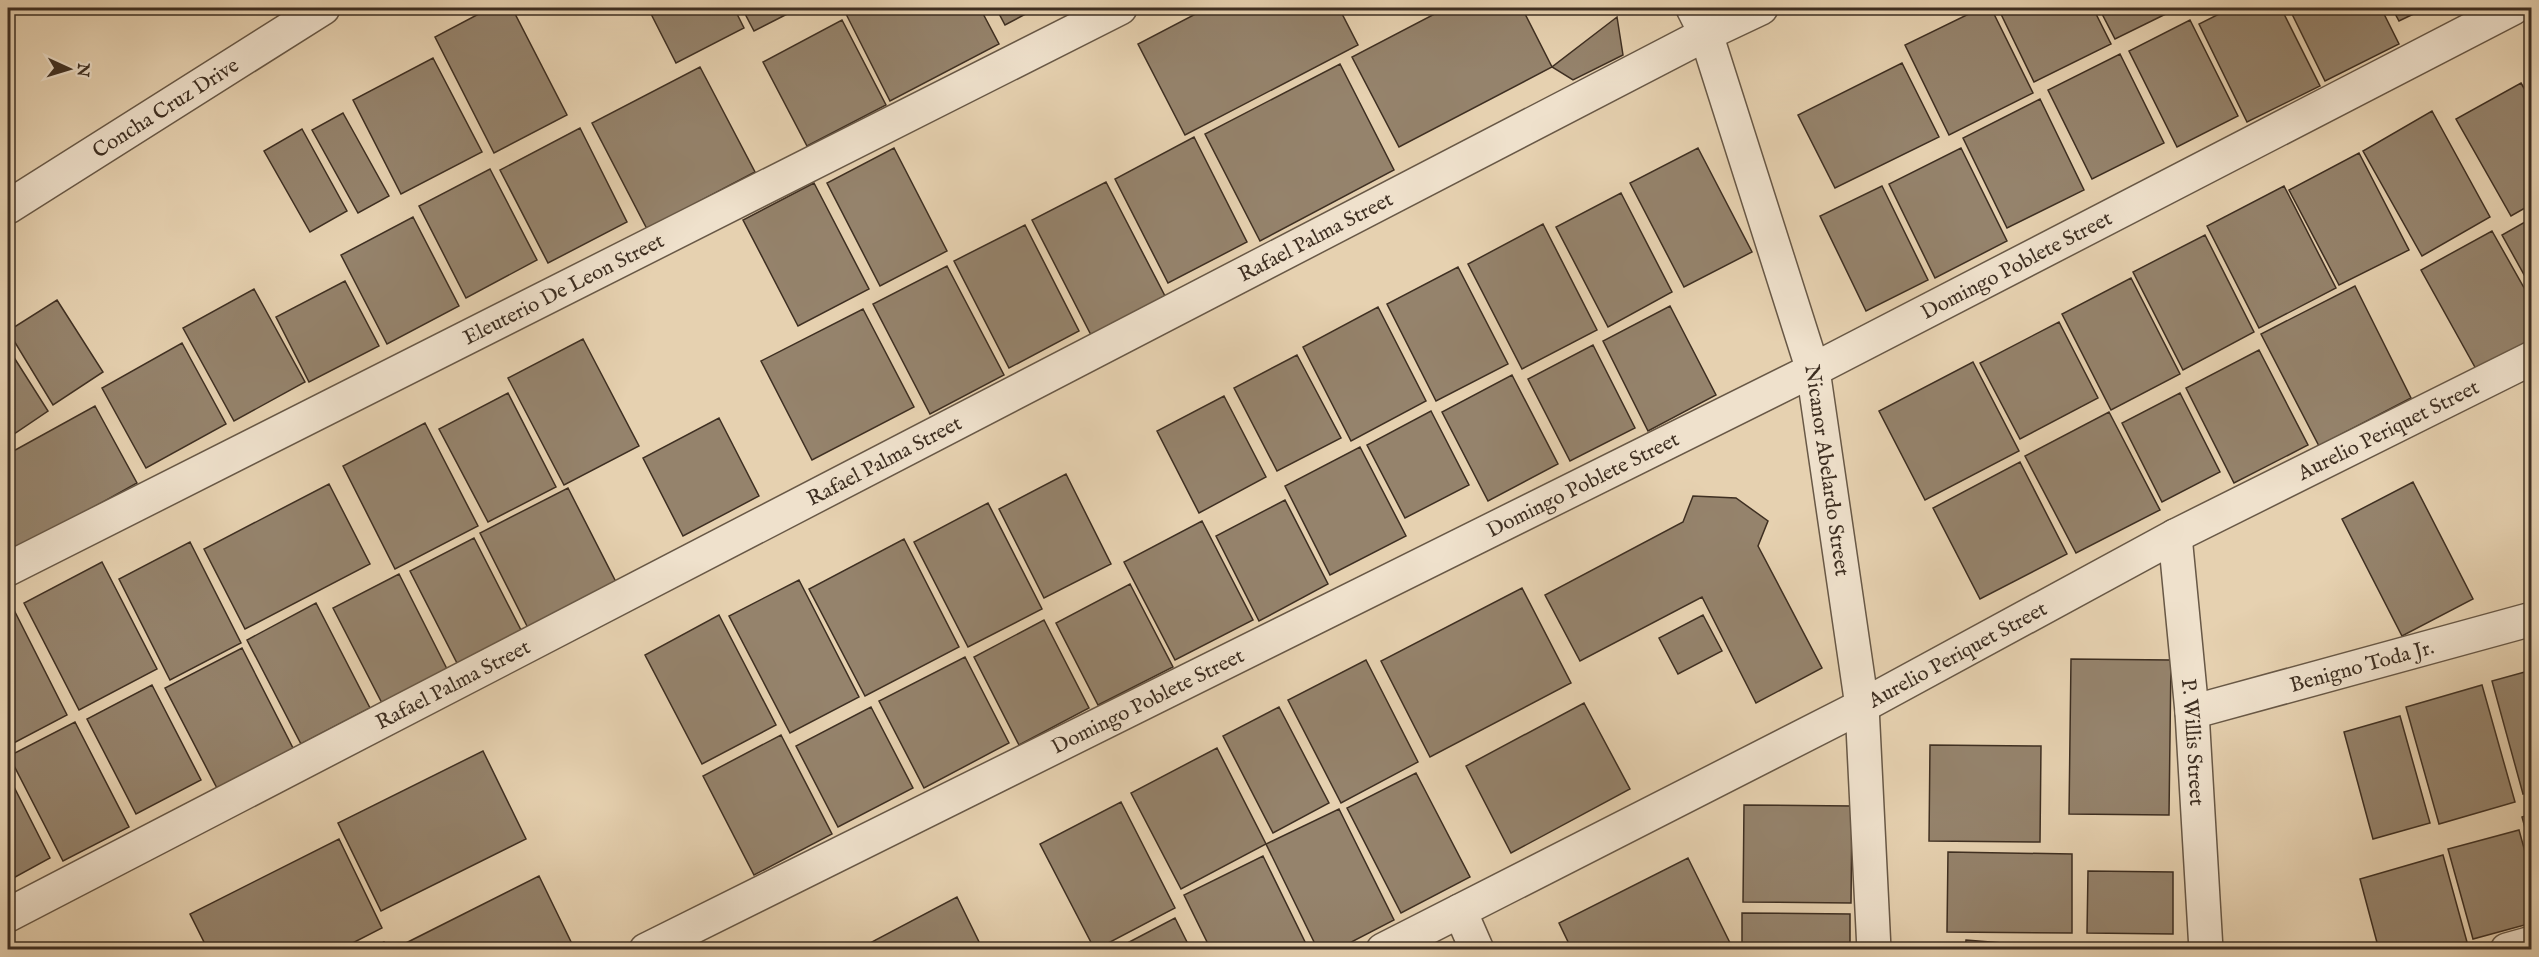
<svg xmlns="http://www.w3.org/2000/svg" width="2539" height="957" viewBox="0 0 2539 957" font-family="'IM FELL English',serif">
  <style>
    .building { fill: #95836c; stroke: #3e2f22; stroke-width: 1.5 }
    .lines { fill: none; stroke-linecap: round; stroke-linejoin: round }
    .minor-casing { stroke: #685846; stroke-width: 36 }
    .tertiary-casing { stroke: #685846; stroke-width: 36 }
    .minor { stroke: #efe1cc; stroke-width: 33 }
    .tertiary { stroke: #efe1cc; stroke-width: 33 }
    .labels { text-anchor: middle; stroke-width: 4.5; stroke-linejoin: round; paint-order: stroke }
    .street-label { font-size: 21px; fill: #3e2f22; stroke: #efe1cc }
  </style>
  <rect width="100%" height="100%" fill="#e6d1b0"/>
  <filter id="stains"><feTurbulence type="fractalNoise" baseFrequency=".00333" numOctaves="4"/><feColorMatrix values="0 0 0 0 .2 0 0 0 0 .09 0 0 0 0 .02 0 0 0 .5 -.17"/></filter>
  <radialGradient id="worn" r=".72"><stop offset=".6" stop-color="#630" stop-opacity="0"/><stop offset="1" stop-color="#630" stop-opacity=".3"/></radialGradient>
  <path class="building" d="M490,8H512L567,115L494,153L435,37Z
    M648,8H734L744,28L676,63Z
    M742,8H799L754,31Z
    M849,8H980L999,44L890,101L844,10Z
    M996,8H1035V9L1005,25Z
    M1207,8H1339L1358,45L1185,135L1138,44Z
    M1446,8H1522L1552,67L1399,147L1352,57Z
    M1981,8H1991L2033,93L1949,135L1905,45Z
    M1998,8H2093L2111,44L2034,82Z
    M2099,8H2178L2115,39Z
    M2231,8H2281L2320,86L2247,122L2199,24Z
    M2289,8H2381L2399,44L2325,81Z
    M2392,8H2426L2399,21Z
    M1617,17L1623,55L1573,80L1552,67Z
    M842,20L886,105L807,146L763,62Z
    M2190,20L2238,116L2177,147L2129,51Z
    M2120,54L2164,143L2092,179L2048,90Z
    M433,58L482,152L401,194L353,100Z
    M1902,63L1939,137L1835,188L1798,115Z
    M1340,64L1394,170L1260,241L1205,134Z
    M700,67L755,172L647,229L592,123Z
    M2521,83L2532,102V204L2511,216L2456,119Z
    M2040,99L2084,190L2007,228L1963,138Z
    M2432,111L2490,217L2422,256L2363,151Z
    M343,113L389,196L358,213L312,130Z
    M580,128L627,222L548,263L500,170Z
    M302,129L347,211L310,232L264,151Z
    M1194,137L1247,242L1168,283L1115,179Z
    M894,148L947,251L880,286L827,183Z
    M1698,148L1752,252L1684,287L1630,183Z
    M1961,148L2007,241L1935,278L1889,184Z
    M2359,153L2409,250L2339,285L2289,190Z
    M490,169L537,260L466,298L419,206Z
    M1106,182L1165,296L1091,335L1032,220Z
    M814,183L869,289L798,326L743,220Z
    M1882,186L1928,280L1866,311L1820,216Z
    M2284,186L2336,288L2259,328L2207,226Z
    M1621,193L1672,292L1608,327L1556,227Z
    M413,217L459,306L387,344L341,255Z
    M2532,218V289L2502,235Z
    M1543,224L1597,330L1522,369L1468,264Z
    M1025,225L1079,331L1009,368L954,261Z
    M2492,231L2532,302V349L2481,378L2421,270Z
    M2205,235L2254,332L2183,370L2133,272Z
    M947,266L1004,375L930,414L873,304Z
    M1458,267L1508,364L1436,401L1387,304Z
    M2131,278L2180,374L2111,410L2062,314Z
    M345,281L379,346L309,382L276,317Z
    M2355,286L2411,398L2319,446L2261,334Z
    M254,289L305,382L234,421L183,328Z
    M57,300L103,372L53,405L8,331Z
    M1670,306L1716,395L1648,431L1603,341Z
    M1378,307L1426,401L1351,441L1303,347Z
    M863,309L914,407L812,460L761,361Z
    M2059,322L2098,398L2020,439L1980,363Z
    M583,339L639,446L564,485L508,378Z
    M182,343L226,424L146,468L102,388Z
    M1593,345L1635,428L1570,461L1528,379Z
    M8,348L48,411L8,438Z
    M2259,350L2308,445L2234,483L2186,388Z
    M1297,355L1341,438L1277,471L1234,388Z
    M1973,362L2019,451L1925,500L1879,411Z
    M1512,375L1558,464L1488,501L1442,412Z
    M508,393L556,487L488,522L439,429Z
    M2180,393L2220,472L2162,502L2122,423Z
    M1224,396L1266,477L1199,513L1157,431Z
    M95,406L137,483L8,555V454Z
    M1431,411L1469,485L1405,518L1367,445Z
    M2109,412L2160,510L2076,553L2025,456Z
    M719,418L759,496L683,536L643,458Z
    M425,423L478,526L395,569L343,466Z
    M1360,447L1406,536L1330,575L1285,486Z
    M2020,462L2067,554L1980,599L1933,508Z
    M1066,474L1111,564L1044,598L999,509Z
    M2413,482L2473,599L2402,636L2342,519Z
    M329,484L370,564L245,629L204,549Z
    M568,488L618,586L530,632L480,533Z
    M1693,496L1736,498L1768,521L1758,546L1822,668L1756,703L1702,597L1580,661L1545,595L1683,522Z
    M1285,500L1328,584L1259,621L1216,536Z
    M988,503L1042,609L968,647L914,542Z
    M1202,521L1253,620L1175,660L1124,562Z
    M474,538L523,634L459,667L410,571Z
    M904,539L959,647L865,696L809,589Z
    M190,542L241,643L170,680L119,579Z
    M102,562L157,669L79,710L24,603Z
    M399,574L449,673L384,707L333,608Z
    M799,580L859,697L790,733L729,616Z
    M1130,584L1173,667L1098,705L1056,623Z
    M1522,588L1571,683L1430,757L1381,661Z
    M316,603L370,708L301,744L247,640Z
    M11,604L67,715L8,746V606Z
    M719,615L776,725L702,764L645,655Z
    M1703,615L1722,651L1678,674L1659,638Z
    M1044,620L1089,708L1019,745L974,657Z
    M242,648L295,752L219,792L165,688Z
    M965,657L1009,743L924,788L879,701Z
    M2071,659L2171,660L2169,815L2069,814Z
    M1366,660L1418,762L1341,803L1288,700Z
    M2532,670V791L2523,794L2492,681Z
    M152,685L201,780L136,814L87,719Z
    M2482,685L2515,802L2439,824L2406,707Z
    M1584,703L1630,789L1511,853L1466,766Z
    M871,707L913,788L838,827L796,746Z
    M1279,707L1329,803L1273,833L1223,736Z
    M2400,716L2430,823L2373,839L2344,732Z
    M75,722L129,827L63,861L9,756Z
    M781,735L832,834L754,875L703,776Z
    M1930,745L2041,746L2040,842L1929,841Z
    M1217,748L1266,844L1181,889L1131,793Z
    M483,751L526,839L381,911L338,823Z
    M1416,773L1470,877L1401,913L1347,808Z
    M8,775L50,858L8,881Z
    M1121,802L1175,908L1095,950L1040,844Z
    M1744,805L1852,806L1851,903L1743,902Z
    M1339,809L1394,920L1336,950H1318L1266,844Z
    M2532,814V853L2522,817Z
    M2519,830L2532,877V923L2473,939L2448,849Z
    M339,839L382,928L339,950H208L190,914Z
    M1948,852L2072,854V933L1947,932Z
    M2443,855L2467,942L2442,950H2379L2360,879Z
    M1263,856L1309,950H1211L1184,895Z
    M1688,858L1731,945L1722,950H1572L1559,923Z
    M2088,871L2173,872V934L2087,933Z
    M539,876L575,950H399L398,947Z
    M957,897L983,950H868L866,945Z
    M1742,913L1850,914V950H1742Z
    M1175,918L1191,950H1114Z
    M1966,940L2067,948V950H1965Z
    M384,942L388,950H368Z"/>
  <g class="lines">
    <g class="minor-casing">
      <g id="minor">
        <path id="s1" d="M1693,8L1706,34L1813,370L1862,706L1874,950"/>
        <path id="s2" d="M2175,536L2192,712L2206,950"/>
        <path id="s3" d="M8,569L1120,8"/>
        <path id="s4" d="M2192,712L2532,619"/>
        <path d="M1460,911L1477,950"/>
        <path id="s5" d="M8,915L1706,34L1761,8"/>
        <path id="s6" d="M646,950L1813,370L2513,8"/>
        <path id="s7" d="M1383,950L1862,706L2175,536L2532,358"/>
        <path d="M2507,950L2532,943"/>
      </g>
    </g>
    <g class="tertiary-casing">
      <g id="tertiary">
        <path id="s8" d="M8,207L323,8"/>
      </g>
    </g>
    <use href="#minor" class="minor"/>
    <use href="#tertiary" class="tertiary"/>
  </g>
  <g class="labels">
    <g class="street-label">
      <text dy="7" stroke="none"><textPath href="#s8" startOffset="186">Concha Cruz Drive</textPath></text>
      <text dy="7" stroke="none"><textPath href="#s5" startOffset="1473">Rafael Palma Street</textPath></text>
      <text dy="7" stroke="none"><textPath href="#s6" startOffset="1532">Domingo Poblete Street</textPath></text>
      <text dy="7" stroke="none"><textPath href="#s3" startOffset="622">Eleuterio De Leon Street</textPath></text>
      <text dy="7" stroke="none"><textPath href="#s7" startOffset="1132">Aurelio Periquet Street</textPath></text>
      <text dy="7" stroke="none"><textPath href="#s5" startOffset="987">Rafael Palma Street</textPath></text>
      <text dy="7" stroke="none"><textPath href="#s1" startOffset="483">Nicanor Abelardo Street</textPath></text>
      <text dy="7" stroke="none"><textPath href="#s6" startOffset="1046">Domingo Poblete Street</textPath></text>
      <text dy="7" stroke="none"><textPath href="#s7" startOffset="646">Aurelio Periquet Street</textPath></text>
      <text dy="7" stroke="none"><textPath href="#s4" startOffset="176">Benigno Toda Jr.</textPath></text>
      <text dy="7" stroke="none"><textPath href="#s5" startOffset="501">Rafael Palma Street</textPath></text>
      <text dy="7" stroke="none"><textPath href="#s6" startOffset="560">Domingo Poblete Street</textPath></text>
      <text dy="7" stroke="none"><textPath href="#s2" startOffset="207">P. Willis Street</textPath></text>
    </g>
  </g>
  <rect width="2539" height="957" fill="none" stroke="#e6d1b0" stroke-width="30"/>
  <rect x="9" y="9" width="2521" height="939" fill="none" stroke="#3e2f22" stroke-width="3"/>
  <rect x="15" y="15" width="2509" height="927" fill="none" stroke="#3e2f22" stroke-width="1.5"/>
  <g transform="translate(69 69) rotate(94)" stroke="#efe1cc" stroke-width="4.5" paint-order="stroke">
  <path d="M0-4.5L10 22L0 15L-10 22Z" fill="#3e2f22"/>
  <text y="-9" font-size="16" font-weight="bold" text-anchor="middle" fill="#3e2f22">N</text>
  </g>
  <rect width="100%" height="100%" filter="url(#stains)"/>
  <rect width="100%" height="100%" fill="url(#worn)"/>
</svg>
